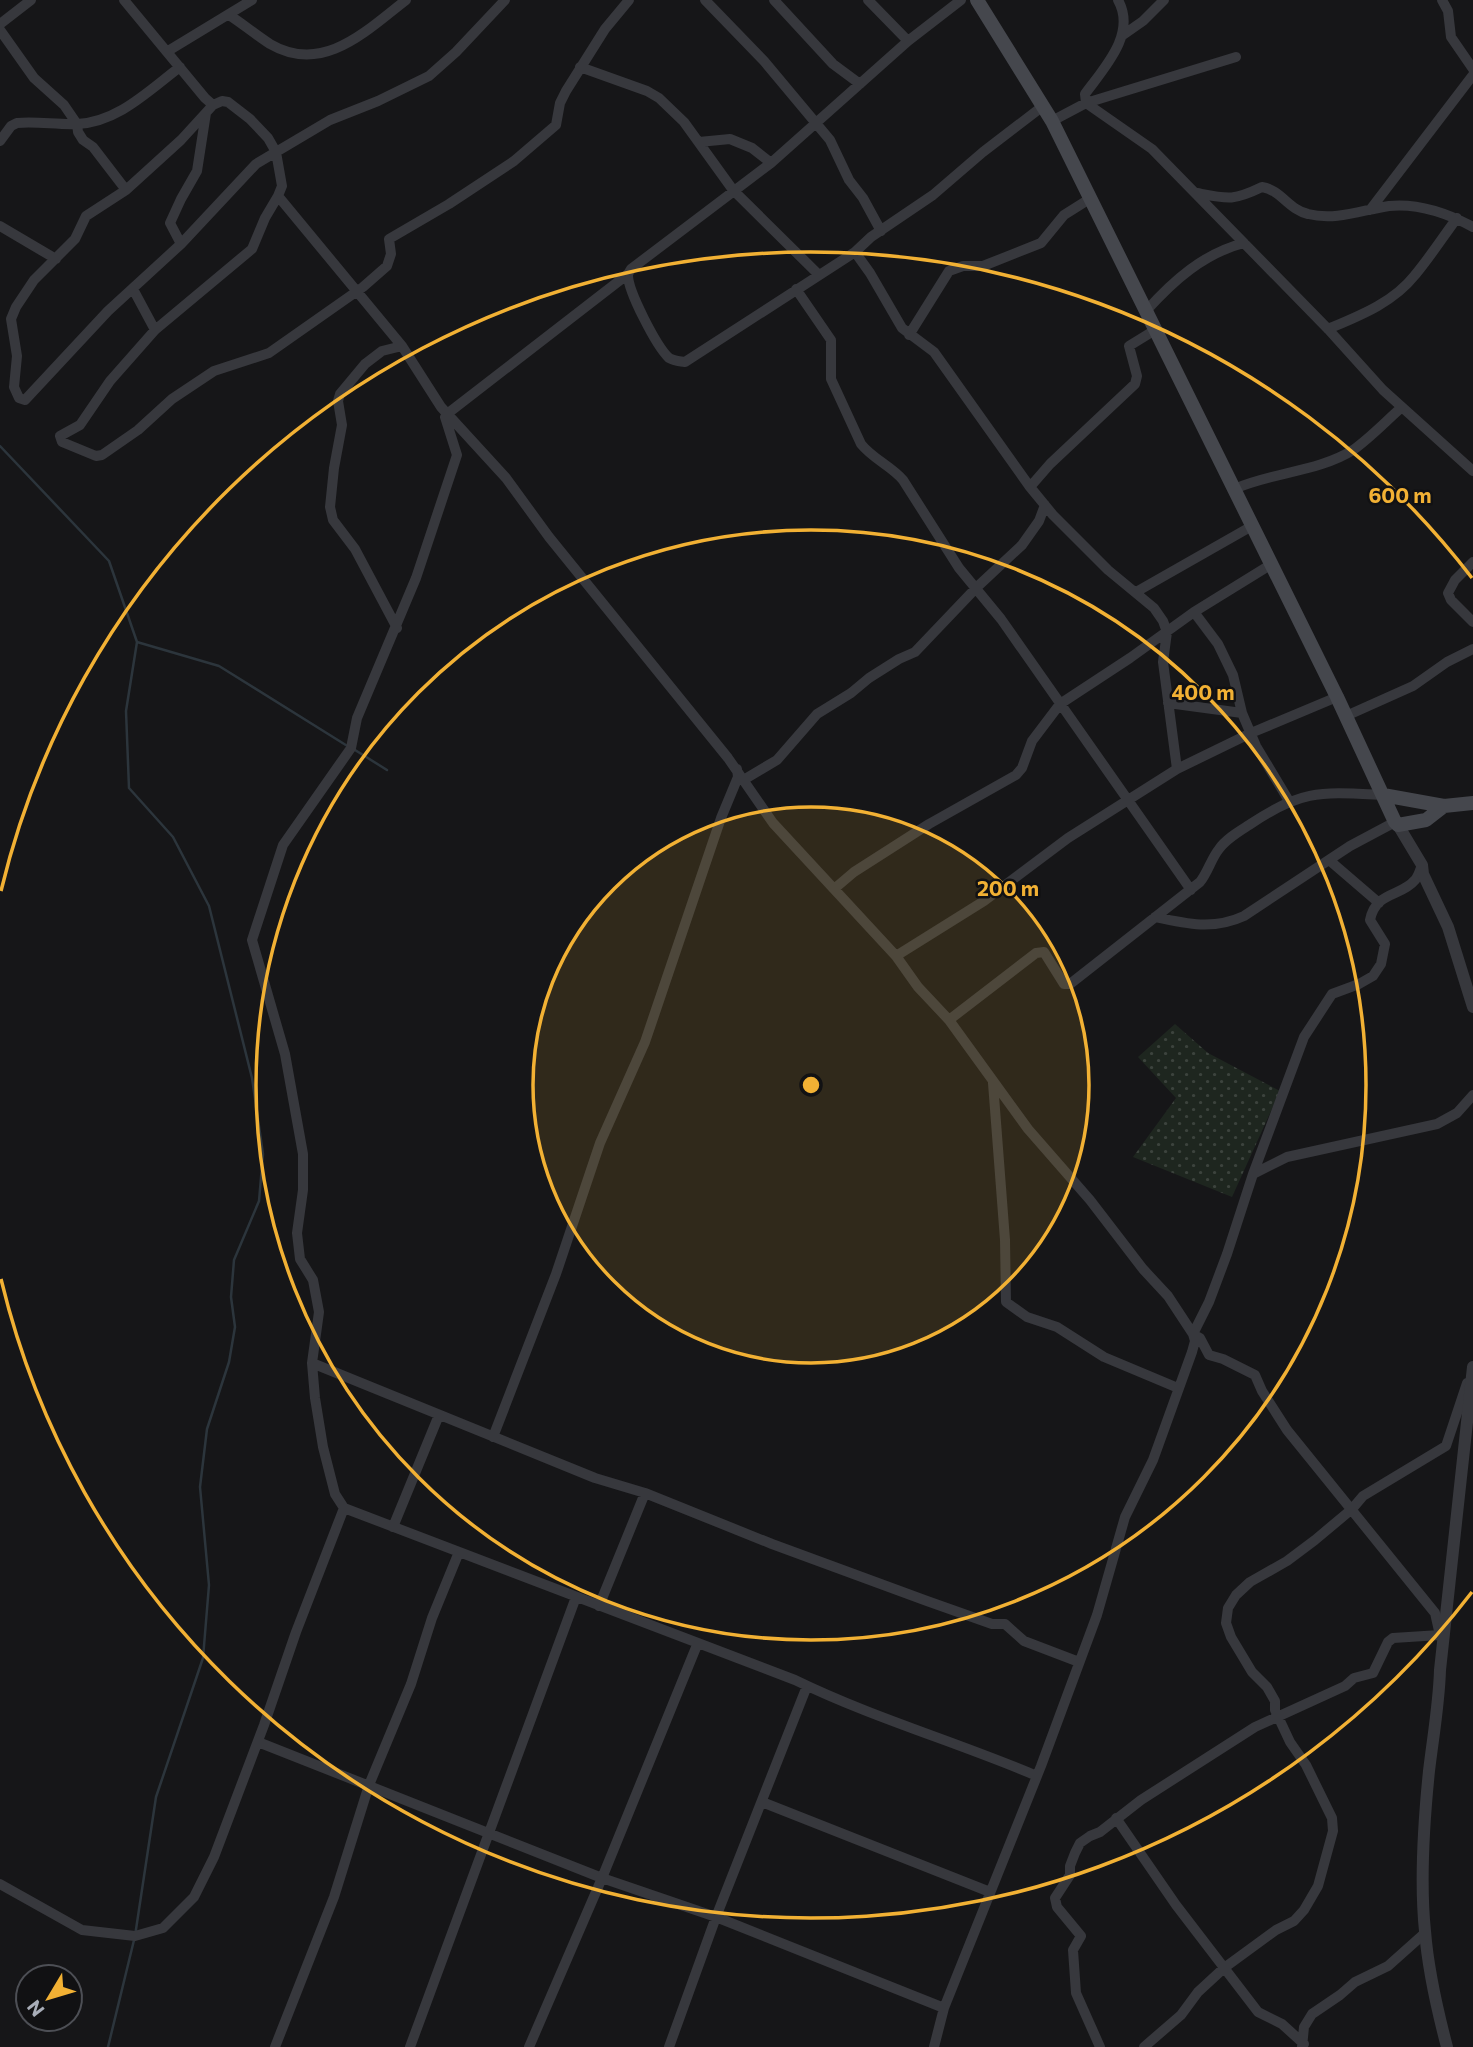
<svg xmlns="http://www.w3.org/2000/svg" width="1473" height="2047" viewBox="0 0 1473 2047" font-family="Commissioner,sans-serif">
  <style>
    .grass { fill: url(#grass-dots) }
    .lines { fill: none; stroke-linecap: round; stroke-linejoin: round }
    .stream { stroke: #2c353c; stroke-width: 2.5 }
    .minor { stroke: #37383d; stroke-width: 10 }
    .tertiary { stroke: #37383d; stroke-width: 12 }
    .secondary { stroke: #45474d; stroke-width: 14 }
    .ring { fill: none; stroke: #f2b134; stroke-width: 3.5 }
    .centre { fill: #f2b134; stroke: #111113; stroke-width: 3.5 }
    .ring-label { font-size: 21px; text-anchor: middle; font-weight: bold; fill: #f2b134; stroke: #111113; stroke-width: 5; stroke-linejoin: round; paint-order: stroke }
  </style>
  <defs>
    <pattern id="grass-dots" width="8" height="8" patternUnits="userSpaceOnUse" patternTransform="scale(1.75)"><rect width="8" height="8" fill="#1e261f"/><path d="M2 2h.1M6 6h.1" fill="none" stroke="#3c433d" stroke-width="1.8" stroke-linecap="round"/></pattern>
  </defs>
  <rect width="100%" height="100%" fill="#161618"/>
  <path class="grass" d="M1175,1024L1208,1053L1280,1091L1232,1197L1133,1157L1176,1098L1138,1057Z"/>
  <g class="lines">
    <path class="stream" d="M0,446L109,561L137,642L126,711L129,788L173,837L209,906L252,1078L263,1154L259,1201L234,1260L231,1297L235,1327L229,1362L207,1429L200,1487L209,1585L203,1658L156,1797L135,1936L108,2047
      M137,642L219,666L349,747
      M355,750L387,770"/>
    <path class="minor" d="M124,0L205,98L213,105L222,101L228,102L250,119L268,138L276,152L282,186L278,196L402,346L441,407L506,478L549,537L728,758L773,823L896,956L918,987L949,1020L1028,1129L1090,1200L1143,1269L1168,1296L1193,1334L1200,1338L1209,1355L1223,1359L1255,1375L1262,1391L1287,1430L1435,1613L1439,1631L1443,1639
      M705,0L764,61L830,140L849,180L863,198L881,231
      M774,0L833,64L860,84
      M868,0L908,41
      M961,0L908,41L771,163L631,269L628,274C627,290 657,347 669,358C674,361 679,361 685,362L855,252L871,237L933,195L983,152L1043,106
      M1118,0C1137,34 1104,68 1085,94L1086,103L1152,149L1328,329L1383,390L1473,471
      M1442,0L1448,11L1451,37L1473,69
      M229,15C243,24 256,35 270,44C323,75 366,31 406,0
      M0,24L31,0
      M0,30L34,78L64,105L77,124L78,132L83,140L93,147L126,190
      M1123,35L1143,21L1164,0
      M168,51L252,0
      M580,67L647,91L659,98L684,122L733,190L819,275
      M213,105L181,140L126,190L86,216L75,239L34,280L16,307L11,319L17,356L14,387L19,398L25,400L108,311L181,244L256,164L330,120L378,101L429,76L456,52L505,0
      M1052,121L1086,103L1236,57
      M0,141L11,126L17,123C37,121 57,125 77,124C118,122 148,91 180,67
      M699,142L730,139L752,148L771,163
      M1197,193C1228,199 1233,201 1262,187C1281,190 1289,210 1308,214C1336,221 1362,210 1389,206C1419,203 1447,213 1473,227
      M278,196L265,218L252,249L155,330L110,381L80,425L60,436L62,442L96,456L102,455L138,430L172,399L214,371L269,353L363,287L387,266L391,254L389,239L449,204L514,161L556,125L560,103L566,91L605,29L629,0
      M1370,210L1473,75
      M0,226L56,259
      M181,244L170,223L181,199L197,171L206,113
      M855,252L870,273L902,328L934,352L1030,487L1053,515L1108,570L1154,608L1163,621L1167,632L1163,662L1177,769
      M133,289L155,330
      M796,289L831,340V379L861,444C873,459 891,466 903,480L959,568L1001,619L1191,890
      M1146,311C1173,281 1204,253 1244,243
      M1328,329C1359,316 1393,303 1415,275C1430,257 1443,237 1457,218
      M909,335L949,271L963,266H983L1041,243L1064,215L1091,198
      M447,414L628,274
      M1030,487L1050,464L1135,384L1137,376L1129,346L1155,330
      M1234,489C1272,472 1318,472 1353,450C1370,438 1386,421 1402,407
      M1473,562L1455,580L1448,593L1451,600L1473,622
      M1136,592L1252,526
      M1194,612L1218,644L1233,675L1242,713L1256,746L1289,801
      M397,628L355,549L333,520L330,507L334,468L342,425L338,401L340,394L365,364L382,351L402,346
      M1168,703L1242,713
      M1346,716L1413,686L1447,662L1473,649
      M745,779L777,760L817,714L851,693L869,678L899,659L915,652L976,588L1022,545L1039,521L1045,505
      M1329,860L1379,903
      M834,889L854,872L929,824L1016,775L1022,768L1032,741L1060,704L1130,658L1194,612L1270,565
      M1155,917C1187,924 1214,930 1244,916L1350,846L1395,822
      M896,956L984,901L1068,838L1177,769L1251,733L1337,697
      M949,1020L1036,953L1044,952L1064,984H1070L1200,882C1208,872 1211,859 1219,849C1226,839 1238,832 1249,825C1302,789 1321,792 1383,795
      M993,1083L1005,1240L1006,1302L1027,1317L1057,1327L1104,1357L1178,1388
      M1253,1174L1287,1157L1437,1124L1457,1113L1473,1095
      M312,1363L595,1478L645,1493L772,1544L927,1601L992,1624H1005L1024,1641L1079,1662
      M493,1437L556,1274L600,1143L645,1042L721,818L738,777L737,769
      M344,1508L335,1494L323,1447L315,1398L312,1363L319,1312L313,1280L300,1259L297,1233L303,1190V1154L285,1054L252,940L283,845L351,748L357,718L416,578L457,455L445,417
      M393,1527L439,1415
      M599,1606L645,1493
      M258,1742L602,1878L716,1917L944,2008
      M762,1802L990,1892
      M1116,1818L1176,1905L1258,2012L1282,2024L1304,2044
      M0,1884L82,1930L135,1936L163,1928L194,1897L214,1857L264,1725L296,1632L344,1508L795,1680C873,1718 957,1742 1037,1776
      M275,2047L334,1897L369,1785L411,1684L432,1618L459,1552
      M410,2047L576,1597
      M529,2047L602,1878L697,1645
      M669,2047L716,1917L807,1686
      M934,2047L944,2008L1041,1766L1097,1615L1125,1517L1153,1460L1192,1352L1195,1341L1193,1334L1209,1302L1227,1254L1253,1174L1304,1037L1332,994L1359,984L1373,976L1381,964L1385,944L1370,920C1376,891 1401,897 1415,880C1418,877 1420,870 1422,865
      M1100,2047L1076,1993L1073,1950L1081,1936L1057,1907L1055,1898L1070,1875V1866L1075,1853L1080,1843L1090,1836L1100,1832L1141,1800L1255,1727L1345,1686L1354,1678L1373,1673L1388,1642L1393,1638L1440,1635
      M1144,2047L1181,2015L1198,1992L1224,1968L1276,1930L1294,1921L1304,1910L1318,1886L1333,1831L1332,1818L1306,1765L1290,1742L1275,1710V1701L1267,1687L1252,1672L1231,1637L1226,1623L1228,1608L1236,1595L1250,1582L1287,1561L1315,1540L1352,1509L1363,1496L1446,1446L1467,1383
      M1302,2047L1304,2027L1312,2014L1340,1995L1355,1982L1388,1966L1425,1933"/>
    <path class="tertiary" d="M1398,825L1422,865L1423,874L1448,927L1473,1007
      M1447,2047C1437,2009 1428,1970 1425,1931C1420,1883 1424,1820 1429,1771C1433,1737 1439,1704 1440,1670L1473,1367"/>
    <path class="secondary" d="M977,0L1052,121L1337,697L1395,822L1398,825L1426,820L1444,806
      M1383,795L1444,806L1473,803"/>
  </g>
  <circle cx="811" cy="1085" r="278" fill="#f2b134" fill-opacity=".12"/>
  <g class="ring">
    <circle cx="811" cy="1085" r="278"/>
    <circle cx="811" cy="1085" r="555"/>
    <path d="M1472 1592A833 833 0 0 1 1 1279M1 891A833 833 0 0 1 1472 578"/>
  </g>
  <circle cx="811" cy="1085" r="10" class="centre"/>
  <g class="ring-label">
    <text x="1400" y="503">600 m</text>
    <text x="1203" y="700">400 m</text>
    <text x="1008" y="896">200 m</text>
  </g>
  <g transform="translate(49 1998) rotate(232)"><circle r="33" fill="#111113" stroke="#4d4f55" stroke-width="2"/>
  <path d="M0-5L12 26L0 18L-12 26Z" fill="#f2b134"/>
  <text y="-10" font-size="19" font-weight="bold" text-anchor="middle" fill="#a8adb8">N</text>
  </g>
</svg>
